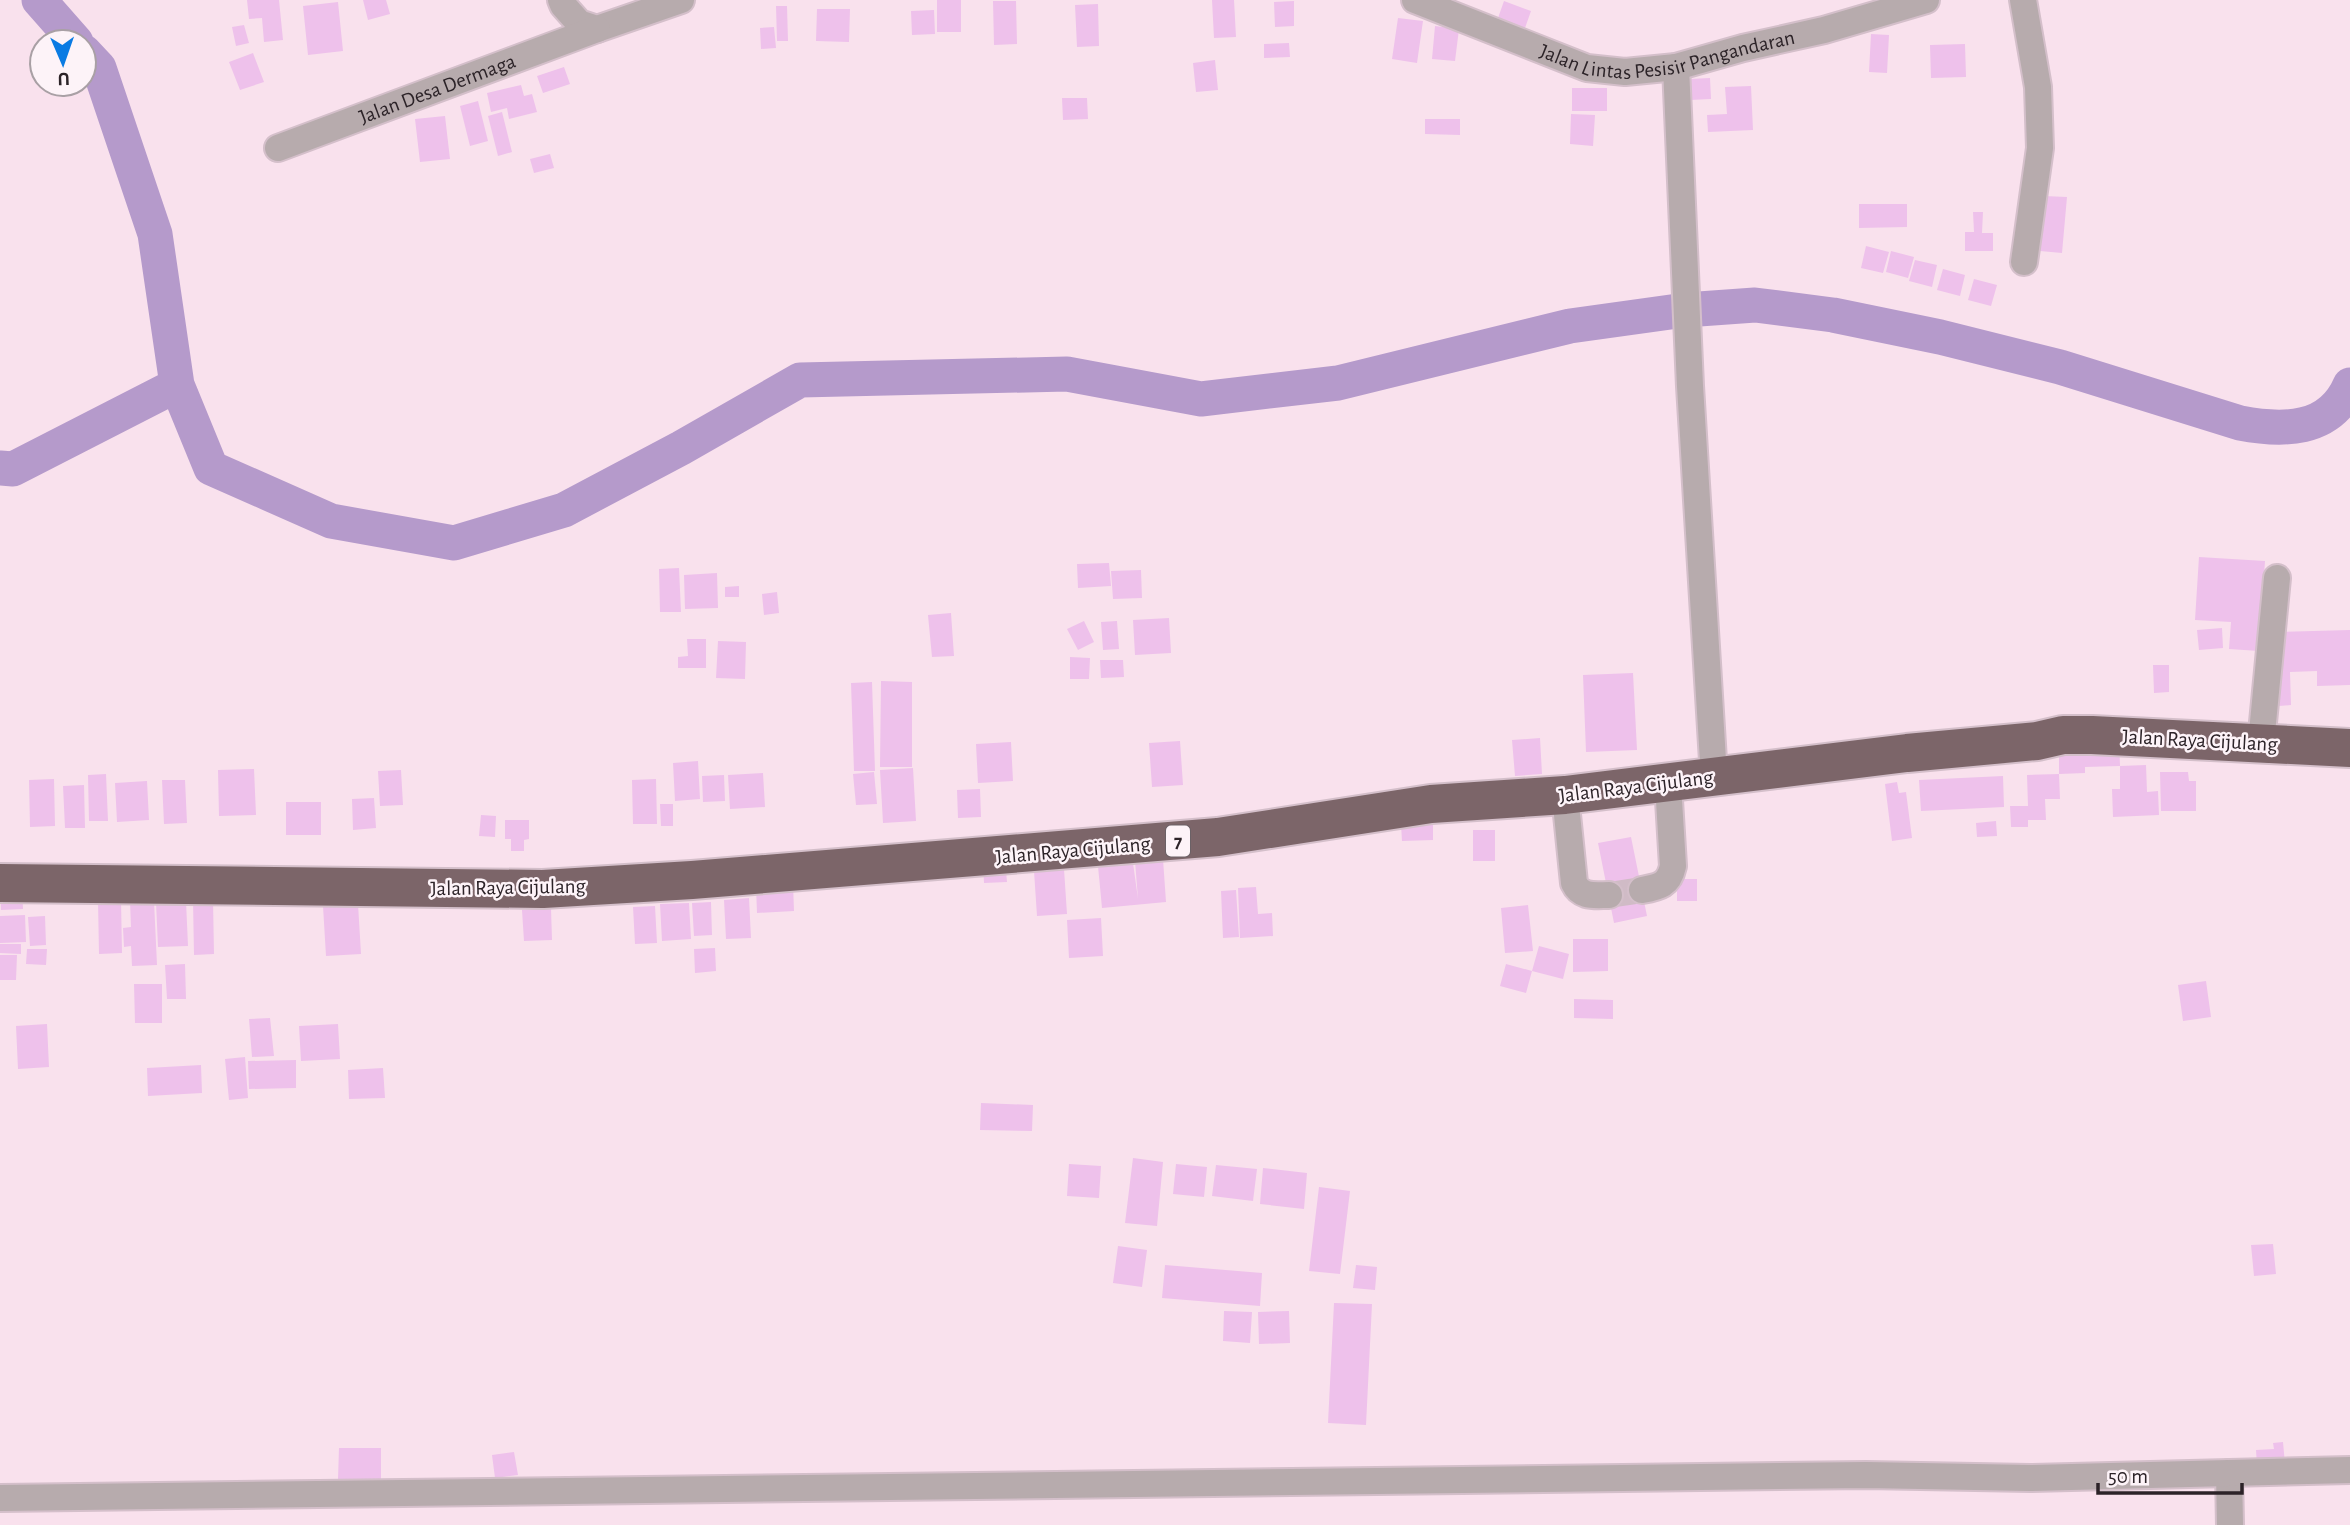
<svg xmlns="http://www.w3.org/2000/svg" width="2350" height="1525" viewBox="0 0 2350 1525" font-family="'Alegreya Sans',sans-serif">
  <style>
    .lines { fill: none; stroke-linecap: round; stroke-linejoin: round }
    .river { stroke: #b59acb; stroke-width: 35 }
    .building { fill: #eec1eb }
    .minor-tunnel { stroke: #d0bbc6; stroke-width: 26; stroke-dasharray: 26 13; stroke-linecap: butt }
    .minor-casing { stroke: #d4bfca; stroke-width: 30 }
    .highway-casing { stroke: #d4bfca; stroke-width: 42 }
    .minor { stroke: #b7abad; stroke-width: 26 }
    .highway { stroke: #7c6569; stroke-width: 38 }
    .labels { text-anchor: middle; stroke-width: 5; stroke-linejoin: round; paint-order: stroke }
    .shield { fill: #fdf3f8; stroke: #6b6166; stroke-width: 2 }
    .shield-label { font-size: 19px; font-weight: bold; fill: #2c2328 }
    .street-label { font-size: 21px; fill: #2c2328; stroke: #fdf3f8 }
  </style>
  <rect width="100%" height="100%" fill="#f9e1ed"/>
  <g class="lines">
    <path class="river" d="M39,0L76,42
      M84,52L99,68L155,234L177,385L211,468L331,521L454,543L564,510L681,448L800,380L1067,374L1201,399L1338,383L1570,326L1685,310L1755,305L1833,315L1940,337L2060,367L2240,423C2282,431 2330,432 2350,385
      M0,468L13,469L177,385"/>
  </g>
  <path class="building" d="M247,0H279L283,40L264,42L262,18L249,19Z
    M363,0H386L390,14L368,20Z
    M937,0H961V32H937Z
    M1212,0H1234L1236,37L1214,38Z
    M993,1H1016L1017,44L994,45Z
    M1294,1V26L1275,27L1274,2Z
    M1504,1L1531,11L1525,28L1498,18Z
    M338,2L343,51L308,55L303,6Z
    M1098,4L1099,46L1077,47L1075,5Z
    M776,6H787L788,41H777Z
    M817,9H850L849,42L816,41Z
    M934,10L935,34L912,35L911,11Z
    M1398,18L1423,21L1417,63L1392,59Z
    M244,25L249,43L236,46L232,27Z
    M1435,26L1459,29L1455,61L1432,59Z
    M774,27L776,48L761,49L760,28Z
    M1871,34L1889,35L1887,73L1869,72Z
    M1289,43L1290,57L1264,58V44Z
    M1965,44L1966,77L1931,78L1930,45Z
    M253,53L264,82L240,90L229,62Z
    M1215,60L1218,90L1196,92L1193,63Z
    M564,67L570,84L543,93L537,76Z
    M1710,78L1711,99L1690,100L1689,79Z
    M521,85L524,96L532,94L537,112L509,119L507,108L491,112L487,93Z
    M1751,86L1753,130L1708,132L1707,115L1727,114L1725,87Z
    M1572,88H1607V111H1572Z
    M1062,98H1087L1088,119L1063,120Z
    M478,101L488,141L470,146L460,106Z
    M502,112L512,152L498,156L488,116Z
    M1571,114L1595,115L1593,146L1570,144Z
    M445,116L450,159L420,162L415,119Z
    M1425,119H1460V135L1425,134Z
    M550,154L554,168L534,173L530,159Z
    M2044,196L2067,197L2062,253L2040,251Z
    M1859,204H1907V227L1859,228Z
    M1973,212H1983L1982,233H1993V251H1965V232H1974Z
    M1866,246L1889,252L1883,273L1861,268Z
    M1891,251L1914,257L1908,278L1886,272Z
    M1915,260L1937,265L1932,287L1909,281Z
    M1943,269L1965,275L1960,296L1937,290Z
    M1974,279L1997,285L1991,306L1968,300Z
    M2199,557L2265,561L2259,651L2229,649L2231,622L2195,620Z
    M1109,563L1111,586L1078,588L1077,564Z
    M679,568L681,612H660L659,569Z
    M1141,570L1142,598L1113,599L1111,571Z
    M717,573L718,608L685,609L684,575Z
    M739,586V597H725V587Z
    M777,592L779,613L764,615L762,594Z
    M951,613L954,656L932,657L928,615Z
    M1169,618L1171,653L1135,655L1133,620Z
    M1084,621L1094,642L1078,650L1067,629Z
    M1117,621L1119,649L1103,650L1101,622Z
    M2222,628L2223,648L2199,650L2197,630Z
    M2350,630V685L2317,686V671L2290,672L2291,705L2279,706L2277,632Z
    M687,639H706V668H678V657L688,656Z
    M718,641L746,642L745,679L716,678Z
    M1070,657L1090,658L1089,679H1070Z
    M1100,660H1123L1124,677L1101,678Z
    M2153,665H2169V692L2154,693Z
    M1633,673L1637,750L1586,752L1583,675Z
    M881,681L912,682V767H880Z
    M872,682L875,771H854L851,683Z
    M1540,738L1542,774L1515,776L1512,740Z
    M2119,740L2120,766L2085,767V773L2059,774V742Z
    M1180,741L1183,785L1152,787L1149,743Z
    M1011,742L1013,781L978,783L976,744Z
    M698,761L700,799L675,801L673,763Z
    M2146,765L2147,792L2158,791L2159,815L2113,817L2112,789H2120V766Z
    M913,768L916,821L883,823L880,770Z
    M254,769L256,815L219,816L218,770Z
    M401,770L403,805L380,806L378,771Z
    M874,772L877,804L856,805L853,774Z
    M2160,772H2188L2189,781H2196V811H2161Z
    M763,773L765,807L730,809L728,775Z
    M106,774L108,821H89L88,775Z
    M2059,774L2060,799H2045L2046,820H2028V827H2011L2010,806H2028L2027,775Z
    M724,775L725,801L703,802L702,776Z
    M2003,776L2004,807L1921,811L1919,780Z
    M54,779L55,826L30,827L29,780Z
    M656,779L657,824H633L632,780Z
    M162,780H185L187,823L164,824Z
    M147,781L149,820L117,822L115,783Z
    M1897,782L1899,793L1906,792L1912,838L1892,841L1885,784Z
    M84,785L85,828H65L63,786Z
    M980,789L981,817L958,818L957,790Z
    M374,798L376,828L353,830L352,799Z
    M286,802H321V835H286Z
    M660,804H673V826H661Z
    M481,815L496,816L495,837L479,836Z
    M505,820H529V839L524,840V851H511V839H505Z
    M1996,821L1997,836L1977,837L1976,823Z
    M1433,824V840L1402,841L1401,825Z
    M1473,830H1495V861H1473Z
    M1631,837L1647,916L1614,923L1598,843Z
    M1163,859L1166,902L1102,908L1098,866L1133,863L1138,899L1135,861Z
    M1005,860L1007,882L984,883L983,861Z
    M1064,869L1067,914L1037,916L1034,871Z
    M1677,879H1697V901H1677Z
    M793,884L794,911L757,913L756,886Z
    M22,886L23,909L1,910L0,887Z
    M1256,887L1258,914L1272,913L1273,936L1240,938L1238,888Z
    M1236,890L1239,937L1223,938L1221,891Z
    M749,898L751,938L726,939L724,900Z
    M98,900H121L122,953L99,954Z
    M193,900H213L214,954L194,955Z
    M130,901H154L157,965L132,966L131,946L124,947L123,928L131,927Z
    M186,901L188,946L158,947L156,902Z
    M711,902L712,935L694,936L692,903Z
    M689,903L691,939L662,941L660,904Z
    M358,904L361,954L326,956L323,906Z
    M1528,905L1533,951L1505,953L1501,908Z
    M655,906L657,943L635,944L633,907Z
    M551,908L552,940L524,941L522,910Z
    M25,915L26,942L0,943V916Z
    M45,916L46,945L30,946L28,917Z
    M1101,918L1103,956L1069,958L1067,920Z
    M1573,939H1608V971L1573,972Z
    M0,944H21V954L0,953Z
    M1539,946L1569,954L1563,979L1532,971L1526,993L1500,986L1506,964L1532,971Z
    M715,948L716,971L695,973L694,949Z
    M27,949H47L46,965L26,964Z
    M0,955H17L16,980H0Z
    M185,964L186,999H167L165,965Z
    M2206,981L2211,1017L2183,1021L2178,985Z
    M134,984H162V1023H135Z
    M1574,999L1613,1000V1019L1574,1018Z
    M270,1018L274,1056L252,1057L249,1019Z
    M47,1024L49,1067L18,1069L16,1026Z
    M338,1024L340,1059L301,1061L299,1026Z
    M245,1057L248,1098L229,1100L225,1059Z
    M296,1060V1088L249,1089L248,1061Z
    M201,1065L202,1093L148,1096L147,1068Z
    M383,1068L385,1098L349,1099L348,1070Z
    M981,1103L1033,1105L1032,1131L980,1130Z
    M1133,1158L1163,1162L1157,1226L1125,1223Z
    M1069,1164L1101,1166L1099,1198L1067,1196Z
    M1176,1164L1207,1167L1204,1197L1173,1194Z
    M1216,1165L1257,1169L1253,1201L1212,1196Z
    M1263,1168L1307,1173L1304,1209L1260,1204Z
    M1319,1187L1350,1191L1340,1274L1309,1271Z
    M2273,1244L2276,1274L2254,1276L2251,1245Z
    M1118,1246L1147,1250L1142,1287L1113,1283Z
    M1165,1265L1262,1273L1260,1306L1162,1298Z
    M1356,1265L1377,1267L1375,1290L1353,1288Z
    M1334,1303L1372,1304L1366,1425L1328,1423Z
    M1224,1311L1252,1312L1250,1343L1223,1341Z
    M1289,1311L1290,1343L1259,1344L1258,1312Z
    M2283,1442L2285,1464L2257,1466L2256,1450L2274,1449L2273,1443Z
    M339,1448H381V1480L338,1479Z
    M514,1452L518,1475L495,1478L492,1455Z"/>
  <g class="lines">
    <path class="minor-tunnel" d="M1609,895L1642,890"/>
    <g class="minor-casing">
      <g id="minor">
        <path d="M561,0L563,5L579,23L597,29L681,0"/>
        <path id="s1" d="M1415,0L1587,68L1625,72L1676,67L1743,48L1824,30L1926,0"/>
        <path d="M2023,0L2038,87L2040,148L2024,262"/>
        <path d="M1676,67L1690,386L1714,777"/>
        <path id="s2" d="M278,148L597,29"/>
        <path d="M2261,743L2277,578"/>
        <path d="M1565,795L1574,883C1581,898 1595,895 1609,895"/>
        <path d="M1642,890C1659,887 1669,885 1673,866L1668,784"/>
        <path d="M2229,1473L2230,1525"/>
        <path d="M0,1498L1866,1475L2030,1478L2350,1470"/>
      </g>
    </g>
    <g class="highway-casing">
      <path id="highway" d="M0,883L543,889L692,880L1218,837L1431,804L1565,795L1907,753L2037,741L2063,735H2092L2350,748"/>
    </g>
    <use href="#minor" class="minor"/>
    <use href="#highway" class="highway"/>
  </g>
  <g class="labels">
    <rect class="shield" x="1166" y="825.5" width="24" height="31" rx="5"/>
    <g class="shield-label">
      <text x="1178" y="848">7</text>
    </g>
    <g class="street-label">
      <text dy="7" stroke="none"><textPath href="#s1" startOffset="266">Jalan Lintas Pesisir Pangandaran</textPath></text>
      <text dy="7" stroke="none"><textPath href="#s2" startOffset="170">Jalan Desa Dermaga</textPath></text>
      <text transform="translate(2200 740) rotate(3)" y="7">Jalan Raya Cijulang</text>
      <text transform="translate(1636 786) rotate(-7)" y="7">Jalan Raya Cijulang</text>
      <text transform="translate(1073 850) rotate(-5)" y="7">Jalan Raya Cijulang</text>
      <text transform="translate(508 887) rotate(-1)" y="7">Jalan Raya Cijulang</text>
    </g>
  </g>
  <g transform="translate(63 63) rotate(178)"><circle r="33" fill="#fdf3f8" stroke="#a9a0a5" stroke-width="2"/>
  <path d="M0-5L12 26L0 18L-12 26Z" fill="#0a7be3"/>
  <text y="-10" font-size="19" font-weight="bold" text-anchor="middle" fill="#2c2328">U</text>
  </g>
  <path d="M2098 1483v10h144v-10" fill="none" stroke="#2c2328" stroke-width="3.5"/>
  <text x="2108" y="1483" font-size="21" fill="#2c2328" stroke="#fdf3f8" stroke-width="5" paint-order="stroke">50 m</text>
</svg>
